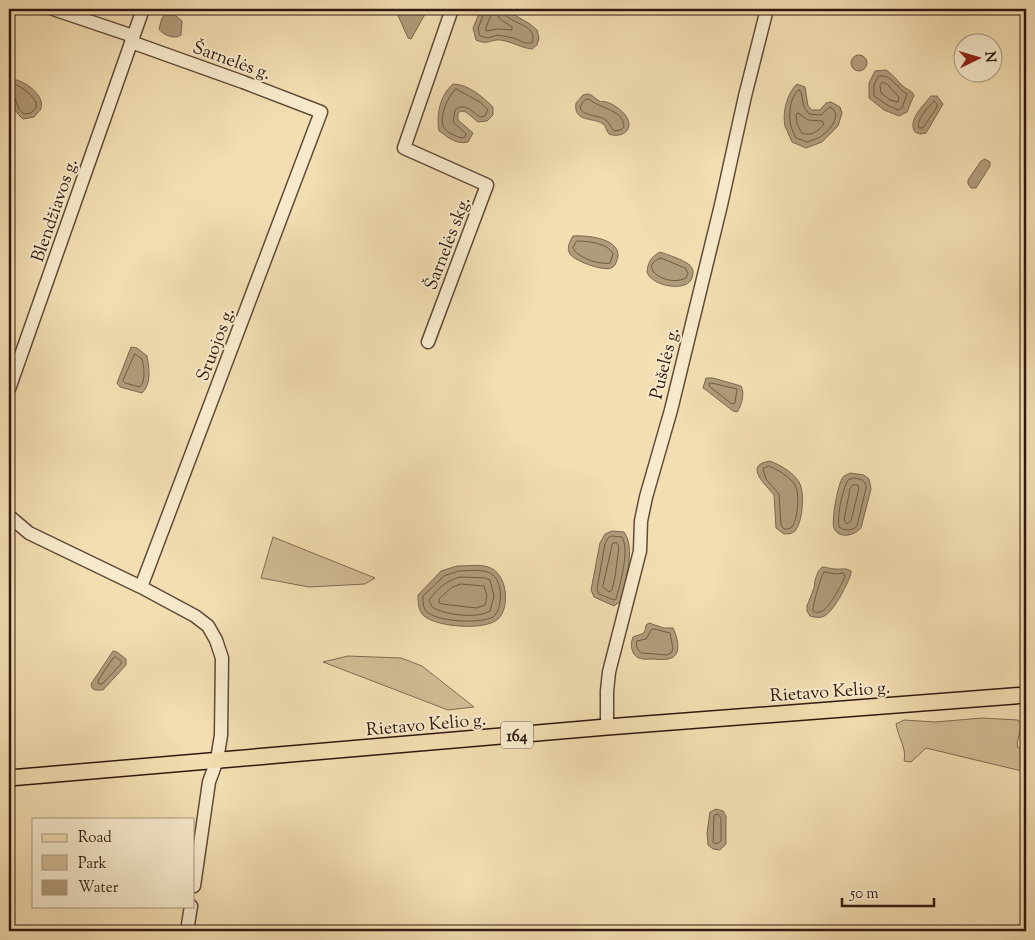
<svg xmlns="http://www.w3.org/2000/svg" width="1035" height="940" viewBox="0 0 1035 940" font-family="'Sorts Mill Goudy',serif">
  <style>
    .green { fill: #d1bc95; stroke: #806a52 }
    .water { fill: #b09b7a; stroke: #7d674f }
    .lines { fill: none; stroke-linecap: round; stroke-linejoin: round }
    .shore { stroke: #705a44; stroke-width: 1 }
    .minor-casing { stroke: #604a38; stroke-width: 15 }
    .major-casing { stroke: #30180f; stroke-width: 18 }
    .minor { stroke: #f7eacc; stroke-width: 12 }
    .major { stroke: #f2deb1; stroke-width: 15 }
    .labels { text-anchor: middle; stroke-width: 4; stroke-linejoin: round; paint-order: stroke }
    .shield { fill: #f7eacc; stroke: #6c5748; stroke-width: 1 }
    .shield-label { font-size: 16px; font-weight: bold; fill: #30180f }
    .street-label { font-size: 18px; fill: #30180f; stroke: #f7eacc }
  </style>
  <rect width="100%" height="100%" fill="#f2deb1"/>
  <filter id="stains"><feTurbulence type="fractalNoise" baseFrequency=".004" numOctaves="4"/><feColorMatrix values="0 0 0 0 .2 0 0 0 0 .09 0 0 0 0 .02 0 0 0 .5 -.17"/></filter>
  <radialGradient id="worn" r=".72"><stop offset=".6" stop-color="#630" stop-opacity="0"/><stop offset="1" stop-color="#630" stop-opacity=".3"/></radialGradient>
  <path class="green" d="M273,537L375,578L365,584L309,587L261,578Z
    M348,656L401,658L422,666L474,707L448,710L323,662Z
    M982,718L1018,720L1022,725L1017,743L1018,748H1026V772L926,748L911,762L904,761C907,748 898,737 896,724L904,720L935,722Z"/>
  <path class="water" d="M400,9H428L411,39L408,38L397,13Z
    M481,9H504L530,24L537,30L539,38L537,45L532,49C520,48 508,39 496,40C488,42 485,44 476,40L473,28Z
    M168,11L171,12L182,21L181,35C175,40 163,35 159,29L162,18Z
    M851 63a8 8 0 1 1 16 0a8 8 0 1 1-16 0Z
    M886,70C895,76 897,81 904,87C908,90 911,90 914,95L907,112L899,116L884,110L869,98V83L875,71Z
    M9,79C20,78 38,90 41,101C42,103 41,107 41,109L34,117L23,119C10,108 9,94 9,79Z
    M453,84C468,84 483,97 493,107V115L487,121L478,122L466,112L461,111L458,113V120L473,133L468,142C456,145 448,137 439,131C436,115 440,95 453,84Z
    M797,84L805,87L808,106L812,110H820L826,103L831,102L840,107L842,113L838,126L822,142L806,148L792,142C790,137 787,131 785,126C782,113 787,93 797,84Z
    M588,94C593,95 594,98 598,100C604,104 599,100 606,102C612,103 623,111 626,116C635,129 622,139 609,134C606,130 606,126 603,124C594,117 573,123 576,103L583,95Z
    M931,96H937L943,104L926,133L920,134L915,132C907,120 924,105 931,96Z
    M985,159L990,162V166L976,188H971L968,184V180L981,161Z
    M573,236C586,235 620,238 618,257C617,260 616,265 613,267C607,273 574,261 570,254C566,248 570,241 573,236Z
    M660,252C668,255 689,261 692,268C694,272 693,276 691,280C684,291 659,286 651,278C649,277 648,274 647,272C648,262 651,257 660,252Z
    M131,347L137,348L147,356C149,368 152,383 142,393L120,387L117,383Z
    M706,378H713L741,386C745,393 742,405 737,412L733,411L706,390L703,388Z
    M770,461C780,465 793,472 799,482C805,491 803,522 795,531C792,534 788,534 784,534L776,528L774,495C767,486 742,465 770,461Z
    M850,473L864,475L869,479L871,489L861,528C855,535 839,540 834,528C831,521 838,483 843,477C845,475 847,475 850,473Z
    M612,531L624,532C636,548 625,583 621,601L614,606L594,597L591,590L600,543L605,534Z
    M457,566C467,566 479,564 488,567C507,572 511,607 498,619C485,631 437,627 424,616C418,611 418,602 418,595L441,571Z
    M822,567C827,567 830,569 835,569C841,570 844,567 851,571V574C847,585 833,614 822,617C818,618 814,617 810,616L807,611V606L814,588L815,580L818,572Z
    M649,623L664,628H673C675,632 676,635 677,639C681,658 671,661 654,659C650,659 643,660 639,658C631,655 630,644 633,637C642,633 645,636 646,625Z
    M113,651L117,652L126,659V665L103,690H95L92,688L91,684Z
    M716,809L723,811L726,816V844L720,850L713,849L708,845L707,833L710,812Z"/>
  <g class="lines">
    <path class="shore" d="M485,9L478,29L480,36L488,38L497,35L514,38L525,43H532C539,22 505,25 502,9
      M493,11L496,12L500,19L512,27V30L497,29L486,31V28Z
      M879,76C892,74 897,89 907,94L902,108L898,110L887,105L874,96V85Z
      M883,82L888,85L899,97L898,102L890,100L881,93L880,86Z
      M9,83C20,84 30,93 36,102V108L31,113L24,114L19,109L15,98L9,96
      M456,89L480,102L488,110L485,116L480,117C471,111 465,102 455,110L453,122L466,134L465,137L462,138C456,136 449,134 445,129C437,120 448,95 456,89Z
      M799,90L801,92L804,107L809,114L821,115L830,107C844,115 828,133 818,138C815,140 810,141 807,142L796,138C794,134 792,130 791,126C788,116 790,95 799,90Z
      M589,99C599,109 624,109 624,127L621,130L614,131C610,127 610,122 604,119C598,115 569,115 585,100Z
      M934,101L937,104V107L923,128H919C916,119 928,108 934,101Z
      M798,113L808,120L822,121L824,124C818,131 811,137 802,133L797,124L796,115Z
      M577,241C588,241 608,243 613,254L610,263C600,265 577,258 573,248Z
      M661,258L685,268L688,273L686,278C666,288 636,266 661,258Z
      M135,354L142,359C144,367 146,380 140,387L125,383L123,381Z
      M712,383L737,389L735,403L732,404L710,387L709,384Z
      M769,466C778,470 789,476 795,485C800,492 798,520 792,527C790,529 787,529 784,529L781,525L779,494L766,479L763,469Z
      M854,478C861,479 866,480 866,488L857,526C852,531 845,531 839,527C837,516 842,490 848,480Z
      M853,485H858L859,488L851,521L847,524L844,520L850,489Z
      M612,536L622,537C630,550 620,584 616,599L614,600L599,594L597,589L605,544L608,538Z
      M613,543H617L619,547L615,577L612,590L609,592L603,587Z
      M459,571C469,571 484,568 493,575C503,583 503,609 493,617C481,624 435,622 426,611C423,607 423,601 423,596L444,576Z
      M824,572L837,574L843,573L845,576C842,584 829,610 820,612C817,613 815,612 813,611C812,607 821,576 824,572Z
      M460,577L485,578L490,580L494,596L490,611C477,619 445,615 432,607L429,600C438,588 446,581 460,577Z
      M461,584L484,586L487,596L485,605L476,608L442,604L439,603V599L451,588Z
      M654,629L670,633L673,649L671,653L667,655L642,653C638,651 635,646 637,641L646,639L651,630Z
      M116,657L121,661V664L102,684H99L98,682L99,679L113,658Z
      M718,814L721,818V841L716,844L713,842L714,816Z"/>
    <g class="minor-casing">
      <path id="minor" d="M53,9L133,36
        M131,42L243,82L321,112L141,587
        M428,342L487,185L404,148L452,9
        M9,389L143,9
        M9,516L29,533L141,587L195,616L208,626L216,640L222,658L221,735L217,760L209,782L194,886
        M607,727V691L609,672L640,551L641,521L646,497L671,410L721,205L745,96L767,9
        M187,931L191,906"/>
    </g>
    <g class="major-casing">
      <path id="major" d="M9,778L607,727L1026,695"/>
    </g>
    <use href="#minor" class="minor"/>
    <use href="#major" class="major"/>
  </g>
  <g class="labels">
    <rect class="shield" x="501" y="721.5" width="32" height="27" rx="4"/>
    <g class="shield-label">
      <text x="517" y="741">164</text>
    </g>
    <g class="street-label">
      <text transform="translate(232 60) rotate(20)" y="6">Šarnelės g.</text>
      <text transform="translate(54 210) rotate(-71)" y="6">Blendžiavos g.</text>
      <text transform="translate(447 243) rotate(-69)" y="6">Šarnelės skg.</text>
      <text transform="translate(215 344) rotate(-69)" y="6">Sruojos g.</text>
      <text transform="translate(664 363) rotate(-76)" y="6">Pušelės g.</text>
      <text transform="translate(830 691) rotate(-4)" y="6">Rietavo Kelio g.</text>
      <text transform="translate(426 724) rotate(-5)" y="6">Rietavo Kelio g.</text>
    </g>
  </g>
  <rect width="1035" height="940" fill="none" stroke="#f2deb1" stroke-width="30"/>
  <rect x="10" y="10" width="1015" height="920" fill="none" stroke="#30180f" stroke-width="2.5"/>
  <rect x="15" y="15" width="1005" height="910" fill="none" stroke="#30180f"/>
  <rect x="32" y="818" width="162" height="90" fill="#f7eacc" stroke="#a79680"/>
  <rect x="42" y="834" width="25" height="8" fill="#f2deb1" stroke="#a79680"/>
  <text x="78" y="842" font-size="15" fill="#30180f">Road</text>
  <rect x="42" y="855" width="25" height="15" fill="#d1bc95" stroke="#a79680"/>
  <text x="78" y="868" font-size="15" fill="#30180f">Park</text>
  <rect x="42" y="880" width="25" height="15" fill="#b09b7a" stroke="#a79680"/>
  <text x="78" y="892" font-size="15" fill="#30180f">Water</text>
  <g transform="translate(978 58) rotate(85)"><circle r="24" fill="#f7eacc" stroke="#a79680"/>
  <path d="M0-4L9 19L0 12L-9 19Z" fill="#8f2418"/>
  <text y="-8" font-size="14" font-weight="bold" text-anchor="middle" fill="#30180f">N</text>
  </g>
  <path d="M842 898v8h92v-8" fill="none" stroke="#30180f" stroke-width="2.5"/>
  <text x="850" y="898" font-size="15" fill="#30180f" stroke="#f7eacc" stroke-width="4" paint-order="stroke">50 m</text>
  <rect width="100%" height="100%" filter="url(#stains)"/>
  <rect width="100%" height="100%" fill="url(#worn)"/>
</svg>
